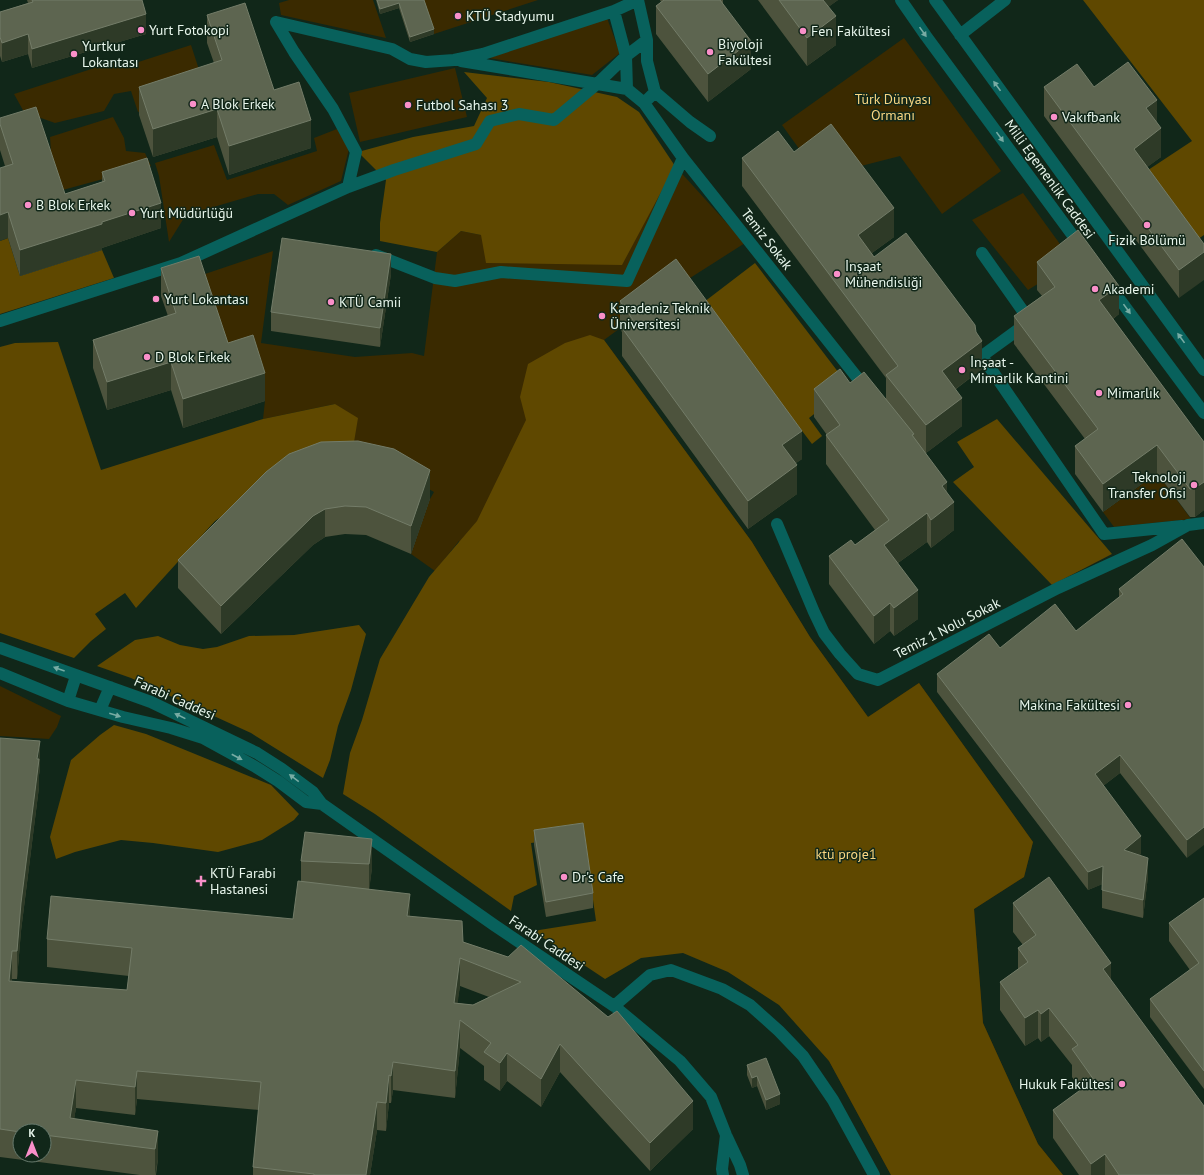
<svg xmlns="http://www.w3.org/2000/svg" width="1204" height="1175" viewBox="0 0 1204 1175" font-family="'PT Sans',sans-serif">
  <style>
    .green { fill: #3a2a00 }
    .forest { fill: #5f4800 }
    .lines { fill: none; stroke-linecap: round; stroke-linejoin: round }
    .minor { stroke: #08615c; stroke-width: 12 }
    .wall { fill: #4d533d; fill-rule: evenodd }
    .shaded-wall { fill: #2e3a27 }
    .building { fill: #5d6550; stroke: #737c68; fill-rule: evenodd }
    .oneway { fill: #78aca4 }
    .poi-dot { fill: #f98fc9; stroke: #112719; stroke-width: 1.5 }
    .labels { text-anchor: middle; stroke-width: 3; stroke-linejoin: round; paint-order: stroke }
    .poi-label { font-size: 14px; fill: #e8f6ec; stroke: #112719; text-anchor: start }
    .park-label { font-size: 14px; fill: #f9d682; stroke: #112719 }
    .street-label { font-size: 14px; fill: #e8f6ec; stroke: #112719 }
  </style>
  <rect width="100%" height="100%" fill="#112719"/>
  <path class="green" d="M289,0H373L386,38L281,15L279,3Z
    M422,0H538L434,34Z
    M607,18L620,53L592,75L489,58Z
    M904,38L1001,171L942,214L900,156L861,166L810,164L782,125Z
    M191,45L206,91L138,112L131,91L114,94L104,111L55,123L24,112L14,94L113,62L123,67Z
    M455,68L467,117L360,142L349,93Z
    M113,117L124,138L126,151L145,153L151,166L59,191L52,167L50,137Z
    M337,129L349,149L341,181L288,205L274,194H258L200,211L184,218L169,242L159,176L155,163L214,145L227,180L317,151L314,138Z
    M675,166L745,243L676,287L604,340L752,542L810,637L868,717L919,683L1033,842L1024,877L974,909L983,1023L1038,1144L1063,1175H891L829,1061L459,541L435,571L411,554L430,499L434,492L397,471L362,460L335,404L263,419L265,401L233,370L202,275L273,251L261,343L355,357L412,353L424,356L437,252L461,231L481,235Z
    M1023,193L1073,262L1028,290L972,220Z
    M1121,424L1191,519L1114,527L1103,512L1141,485Z
    M0,686L61,716L57,727L49,739L0,736Z"/>
  <path class="forest" d="M1083,0H1204V235L1188,246L1139,176L1192,141Z
    M464,72L549,82L617,97L639,112L675,166L622,265L486,263L481,235L461,231L437,252L380,241V223L386,180L358,152L413,137L474,126L487,98Z
    M8,238L20,276L102,250L114,278L0,314V241Z
    M755,263L858,398L840,394L809,418L822,436L812,444L704,302Z
    M590,335L604,340L752,542L810,637L868,717L919,683L1033,842L1024,877L974,909L983,1023L1038,1144L1063,1175H891L829,1061L779,1005L728,972L683,953L641,958L605,979L533,931L596,921L584,836L531,843L537,885L514,896L511,911L375,814L343,794L350,753L362,720L380,659L429,577L477,521L526,420L520,397L528,364L565,343Z
    M58,342L101,470L263,419L335,404L358,418L354,442L277,479L215,521L136,608L125,593L95,614L106,629L91,641L74,658L0,633V347L15,343Z
    M997,419L1112,554L1052,585L953,482L974,467L957,442Z
    M359,625L366,634L351,690L338,726L330,760L323,778L251,733L131,678L97,666L135,640L158,636L180,645L203,649L217,647L249,636L294,635Z
    M114,725L146,734L271,785L299,814L294,820L262,840L218,852L153,843L121,840L75,852L56,859L50,837L71,760L100,735Z"/>
  <g class="lines">
    <path class="minor" d="M638,0L647,40V61L655,92
      M901,0L926,36L1082,248
      M935,0L1204,370
      M614,11L626,56L627,89
      M276,22L392,49L410,59L426,62L454,60L483,54L614,11L638,0
      M960,35L1005,0
      M461,61L627,89L644,103
      M655,92L644,103L683,158L867,390
      M655,92L690,122L710,136
      M348,187L394,170L476,144L490,121L519,114L554,120L597,84L626,56L647,40
      M982,253L1030,321L982,356L1104,534L1182,526
      M376,255L435,278L455,281L501,272L627,281L683,158
      M1109,285L1204,413
      M0,321L181,263L348,187L356,152L333,109L294,52L276,22
      M777,524L814,612L824,633L840,654L858,674L878,680L1058,588L1152,545L1188,525L1204,523
      M0,648L151,702L257,753L282,769L313,792L322,804L494,925L614,1006L680,1061L711,1097L726,1135L740,1165L743,1175
      M0,673L68,701L123,717L171,728L203,738L254,766L278,781L306,802L322,804
      M68,701L76,676
      M100,710L110,687
      M614,1006L650,975L671,970L722,989L750,1005L779,1031L803,1056L833,1100L874,1175
      M723,1175L722,1169L726,1135"/>
  </g>
  <path class="wall" d="M27,0H142L146,34L32,68L28,54L2,62L0,56V12L28,3Z
    M376,0H424L434,34L410,42L399,8L380,14Z
    M660,0H723V4L751,69L708,102L656,34V6L661,2Z
    M758,0H838L828,7L836,45L807,66Z
    M207,15L274,90L311,148L229,175L217,137L153,157L139,115V87L214,63L207,43Z
    M1044,87H1094L1157,122L1161,157L1147,167L1204,244L1179,298L1044,116Z
    M0,118L65,194L102,182V172L161,228L102,248V250L20,276L8,238L5,166L0,150Z
    M794,152L894,237L872,253L874,257L976,332L982,369L956,389L962,426L926,453L947,492L954,530L931,548L927,542L898,563L918,619L894,636L890,631L874,644L829,584V556L855,545L875,530L826,464V435H827L814,417V389L850,383L886,399V378L742,186V158Z
    M1037,262L1119,314L1113,319L1204,442V510L1195,517H1190L1157,473L1103,512L1075,474V446L1085,439L1014,344V316L1042,296L1037,290Z
    M161,268L265,401L183,428L171,390L107,410L93,368V340L168,316L161,296Z
    M391,274L380,347L271,331V312Z
    M620,301L802,459L796,463L797,494L748,529L622,356V332L620,329Z
    M266,472L430,499L411,554L366,535L345,534L325,537L313,545L221,634L178,588V560Z
    M1204,567L1187,858L1120,773L1103,786L1141,854L1139,855L1148,876L1143,918L1102,908V884L1088,890L937,692V674L1000,648L1076,631L1119,597V589Z
    M0,738L40,769L39,775V787L21,931L17,979H12V981L127,990L129,976L47,967V939L293,919L301,882V861L372,839V868L369,889L410,916L463,942L508,957L693,1129L650,1171L560,1072L541,1107L507,1081L500,1091L484,1080V1066L460,1048L455,1098L393,1090L391,1103H389L386,1131L377,1130L370,1175H253V1167L259,1110L137,1099L135,1115L76,1108L74,1119L158,1131V1159L156,1175H140L0,1157ZM460,986L489,997L473,1005L457,1003ZM20,1131H44V1155H20Z
    M534,830L593,893V908L546,917L534,845Z
    M1204,898V1089L1150,1017V999L1190,970L1169,941V923Z
    M1013,903L1111,980L1204,1175H1079L1053,1138V1110L1081,1090L1072,1077V1065L1049,1036L1041,1042L1038,1038L1025,1046L1000,1010V982L1018,969V948L1023,945L1013,932Z
    M747,1065L780,1104L766,1110L757,1086L752,1088L747,1075Z"/>
  <path class="shaded-wall" d="M815,0H838L815,17Z
    M399,3V8L380,14V9Z
    M146,14V34L32,68V49Z
    M836,16V45L807,66V38Z
    M434,29V34L410,42V37Z
    M28,34V54L2,62V43Z
    M751,41V69L708,102V74Z
    M1157,100V129L1146,108Z
    M217,109V137L153,157V129Z
    M311,120V148L229,175V146Z
    M1161,128V157L1134,177V149Z
    M161,203V228L102,248V250L20,276V250L102,222Z
    M894,208V237L858,263V235Z
    M8,212V238L0,241V215Z
    M1204,252V280L1179,298V270Z
    M391,254V274L380,347V328Z
    M1119,286V314L1099,329V300Z
    M982,341V369L942,399V371Z
    M171,362V390L107,410V382Z
    M265,373V401L183,428V399Z
    M962,398V426L926,453V425Z
    M802,431V459L782,473V445Z
    M1157,445V473L1103,512V484Z
    M797,465V494L748,529V501Z
    M430,470V499L411,554V526Z
    M947,482V508L954,502V530L931,548V520L942,486Z
    M1204,482V510L1195,517V488Z
    M325,509V537L313,545L221,634V606L313,516Z
    M927,513V542L884,573V545Z
    M918,590V619L894,636V608Z
    M890,603V631L874,644V616Z
    M40,741V769L39,775V787L21,931L17,979V951L21,903Z
    M1120,755V773L1095,792V774Z
    M1204,827V845L1187,858V840Z
    M1141,836V854L1124,868V850Z
    M372,839V868L369,892V864Z
    M1148,858V876L1143,918V900Z
    M1103,866V884L1088,890V872Z
    M410,894V922L407,916Z
    M12,951V979L9,1009V981Z
    M460,958V986L454,1031V1003Z
    M1111,963V991L1103,969Z
    M1049,1008V1036L1041,1042V1014Z
    M1038,1010V1038L1025,1046V1018Z
    M460,1020V1048L455,1098V1071Z
    M560,1044V1072L541,1107V1079Z
    M507,1053V1081L500,1091V1063Z
    M393,1062V1090L391,1103V1076Z
    M137,1071V1099L135,1115V1087Z
    M389,1075V1103L386,1131V1103Z
    M757,1076V1086L752,1088V1078Z
    M76,1080V1108L71,1138L70,1118Z
    M780,1094V1104L766,1110V1100Z
    M693,1101V1129L650,1171V1143Z
    M377,1102V1130L370,1175H366Z
    M158,1131V1159L155,1175V1149Z
    M1105,1154V1175H1091V1164Z"/>
  <path class="building" d="M32,0H142L146,14L32,49L28,34L2,43L0,37V12L33,2Z
    M377,0H424L434,29L410,37L399,3L380,9Z
    M664,0H720L751,41L708,74L656,6Z
    M779,0H823L836,16L807,38Z
    M245,3L274,90L299,82L311,120L229,146L217,109L153,129L139,87L222,60L207,15Z
    M1128,62L1157,100L1146,108L1161,128L1134,149L1204,244V252L1179,270L1044,87L1077,64L1094,87Z
    M36,107L65,194L105,181L102,172L147,158L161,203L102,222V224L20,250L8,212L0,215V168L13,164L0,124V118Z
    M831,124L894,208L858,235L874,257L906,233L975,325L976,332L982,341L942,371L962,398L926,425L886,375L898,366L742,158L778,131L794,152Z
    M1078,230L1119,286L1099,300L1204,442V482L1195,488L1190,489L1157,445L1103,484L1075,446L1098,429L1014,316L1055,287L1037,262Z
    M282,238L391,254L380,328L271,312Z
    M199,256L228,343L253,335L265,373L183,399L171,362L107,382L93,340L176,313L161,268Z
    M676,259L802,431L782,445L797,465L748,501L622,328L633,320L620,301Z
    M840,369L850,383L864,372L914,434L912,435L947,482L942,486L954,502L931,520L927,513L884,545L918,590L894,608L890,603L874,616L829,556L851,540L855,545L889,520L826,435L840,425L814,389Z
    M358,441L394,449L430,470L411,526L366,507L345,506L325,509L313,516L221,606L178,560L266,472L289,454L321,442Z
    M1182,539L1204,567V827L1187,840L1120,755L1095,774L1141,836L1124,850L1148,858L1143,900L1102,890L1103,866L1088,872L937,674L989,634L1000,648L1055,604L1076,631L1123,594L1119,589Z
    M0,738L40,741L37,759H39L21,903L17,951H12L9,981L127,990L132,948L47,939L51,896L293,919L298,881L410,894L407,916L462,921L463,942L508,957L521,945L608,1017L617,1011L693,1101L650,1143L560,1044L541,1079L507,1053L500,1063L484,1052L491,1043L460,1020L455,1071L393,1062L391,1076L389,1075L386,1103L377,1102L366,1175H314V1174L253,1167L261,1082L137,1071L135,1087L76,1080L70,1118L158,1131L155,1149L44,1135V1131H20V1132L0,1129ZM460,958L521,982L473,1005L454,1003Z
    M583,823L593,893L546,902L534,830Z
    M305,832L372,839L369,864L301,861Z
    M1049,877L1111,963L1103,969L1204,1106V1175H1119L1105,1154L1091,1164L1053,1110L1094,1080L1072,1049L1078,1045L1049,1008L1041,1014L1038,1010L1025,1018L1000,982L1028,962L1018,948L1036,935L1013,903Z
    M1204,898V1071L1150,999L1199,963L1169,923Z
    M766,1058L780,1094L766,1100L757,1076L752,1078L747,1065Z"/>
  <defs><path id="oneway-solid" d="M-6-.8H1V-3.2L6.5 0L1 3.2V.8H-6Z"/></defs>
  <g class="oneway">
    <use href="#oneway-solid" transform="translate(923 32) rotate(55)"/>
    <use href="#oneway-solid" transform="translate(997 86) rotate(-126)"/>
    <use href="#oneway-solid" transform="translate(1000 137) rotate(54)"/>
    <use href="#oneway-solid" transform="translate(1127 309) rotate(54)"/>
    <use href="#oneway-solid" transform="translate(1181 338) rotate(-126)"/>
    <use href="#oneway-solid" transform="translate(59 669) rotate(-160)"/>
    <use href="#oneway-solid" transform="translate(115 715) rotate(17)"/>
    <use href="#oneway-solid" transform="translate(180 716) rotate(-154)"/>
    <use href="#oneway-solid" transform="translate(237 757) rotate(28)"/>
    <use href="#oneway-solid" transform="translate(294 778) rotate(-143)"/>
  </g>
  <g class="poi-dot">
    <circle cx="458" cy="16" r="4"/>
    <circle cx="141" cy="30" r="4"/>
    <circle cx="803" cy="31" r="4"/>
    <circle cx="710" cy="52" r="4"/>
    <circle cx="74" cy="54" r="4"/>
    <circle cx="193" cy="104" r="4"/>
    <circle cx="408" cy="105" r="4"/>
    <circle cx="1054" cy="117" r="4"/>
    <circle cx="28" cy="205" r="4"/>
    <circle cx="132" cy="213" r="4"/>
    <circle cx="1147" cy="225" r="4"/>
    <circle cx="837" cy="274" r="4"/>
    <circle cx="1095" cy="289" r="4"/>
    <circle cx="156" cy="299" r="4"/>
    <circle cx="331" cy="302" r="4"/>
    <circle cx="602" cy="316" r="4"/>
    <circle cx="147" cy="357" r="4"/>
    <circle cx="962" cy="370" r="4"/>
    <circle cx="1099" cy="393" r="4"/>
    <circle cx="1194" cy="485" r="4"/>
    <circle cx="1128" cy="705" r="4"/>
    <circle cx="564" cy="877" r="4"/>
    <path d="M199 875h4v4h4v4h-4v4h-4v-4h-4v-4h4z"/>
    <circle cx="1122" cy="1084" r="4"/>
  </g>
  <g class="labels">
    <g class="poi-label">
      <text x="466" y="21">KTÜ Stadyumu</text>
      <text x="149" y="35">Yurt Fotokopi</text>
      <text x="811" y="36">Fen Fakültesi</text>
      <text x="718" y="49">Biyoloji<tspan x="718" dy="16">Fakültesi</tspan></text>
      <text x="82" y="51">Yurtkur<tspan x="82" dy="16">Lokantası</tspan></text>
      <text x="201" y="109">A Blok Erkek</text>
      <text x="416" y="110">Futbol Sahası 3</text>
      <text x="1062" y="122">Vakıfbank</text>
      <text x="36" y="210">B Blok Erkek</text>
      <text x="140" y="218">Yurt Müdürlüğü</text>
      <text x="1147" y="245" text-anchor="middle">Fizik Bölümü</text>
      <text x="845" y="271">İnşaat<tspan x="845" dy="16">Mühendisliği</tspan></text>
      <text x="1103" y="294">Akademi</text>
      <text x="164" y="304">Yurt Lokantası</text>
      <text x="339" y="307">KTÜ Camii</text>
      <text x="610" y="313">Karadeniz Teknik<tspan x="610" dy="16">Üniversitesi</tspan></text>
      <text x="155" y="362">D Blok Erkek</text>
      <text x="970" y="367">İnşaat -<tspan x="970" dy="16">Mimarlik Kantini</tspan></text>
      <text x="1107" y="398">Mimarlık</text>
      <text x="1186" y="482" text-anchor="end">Teknoloji<tspan x="1186" dy="16">Transfer Ofisi</tspan></text>
      <text x="1120" y="710" text-anchor="end">Makina Fakültesi</text>
      <text x="210" y="878">KTÜ Farabi<tspan x="210" dy="16">Hastanesi</tspan></text>
      <text x="572" y="882">Dr's Cafe</text>
      <text x="1114" y="1089" text-anchor="end">Hukuk Fakültesi</text>
    </g>
    <g class="park-label">
      <text x="893" y="104">Türk Dünyası<tspan x="893" dy="16">Ormanı</tspan></text>
      <text x="846" y="859">ktü proje1</text>
    </g>
    <g class="street-label">
      <text transform="translate(1050 179) rotate(54)" y="5">Milli Egemenlik Caddesi</text>
      <text transform="translate(767 239) rotate(52)" y="5">Temiz Sokak</text>
      <text transform="translate(947 628) rotate(-27)" y="5">Temiz 1 Nolu Sokak</text>
      <text transform="translate(175 698) rotate(24)" y="5">Farabi Caddesi</text>
      <text transform="translate(547 943) rotate(34)" y="5">Farabi Caddesi</text>
    </g>
  </g>
  <g transform="translate(32 1143)"><circle r="19" fill="#112719" stroke="#677a6d"/>
  <path d="M0-3L7 15L0 10L-7 15Z" fill="#f98fc9"/>
  <text y="-6" font-size="11" font-weight="bold" text-anchor="middle" fill="#e8f6ec">K</text>
  </g>
</svg>
